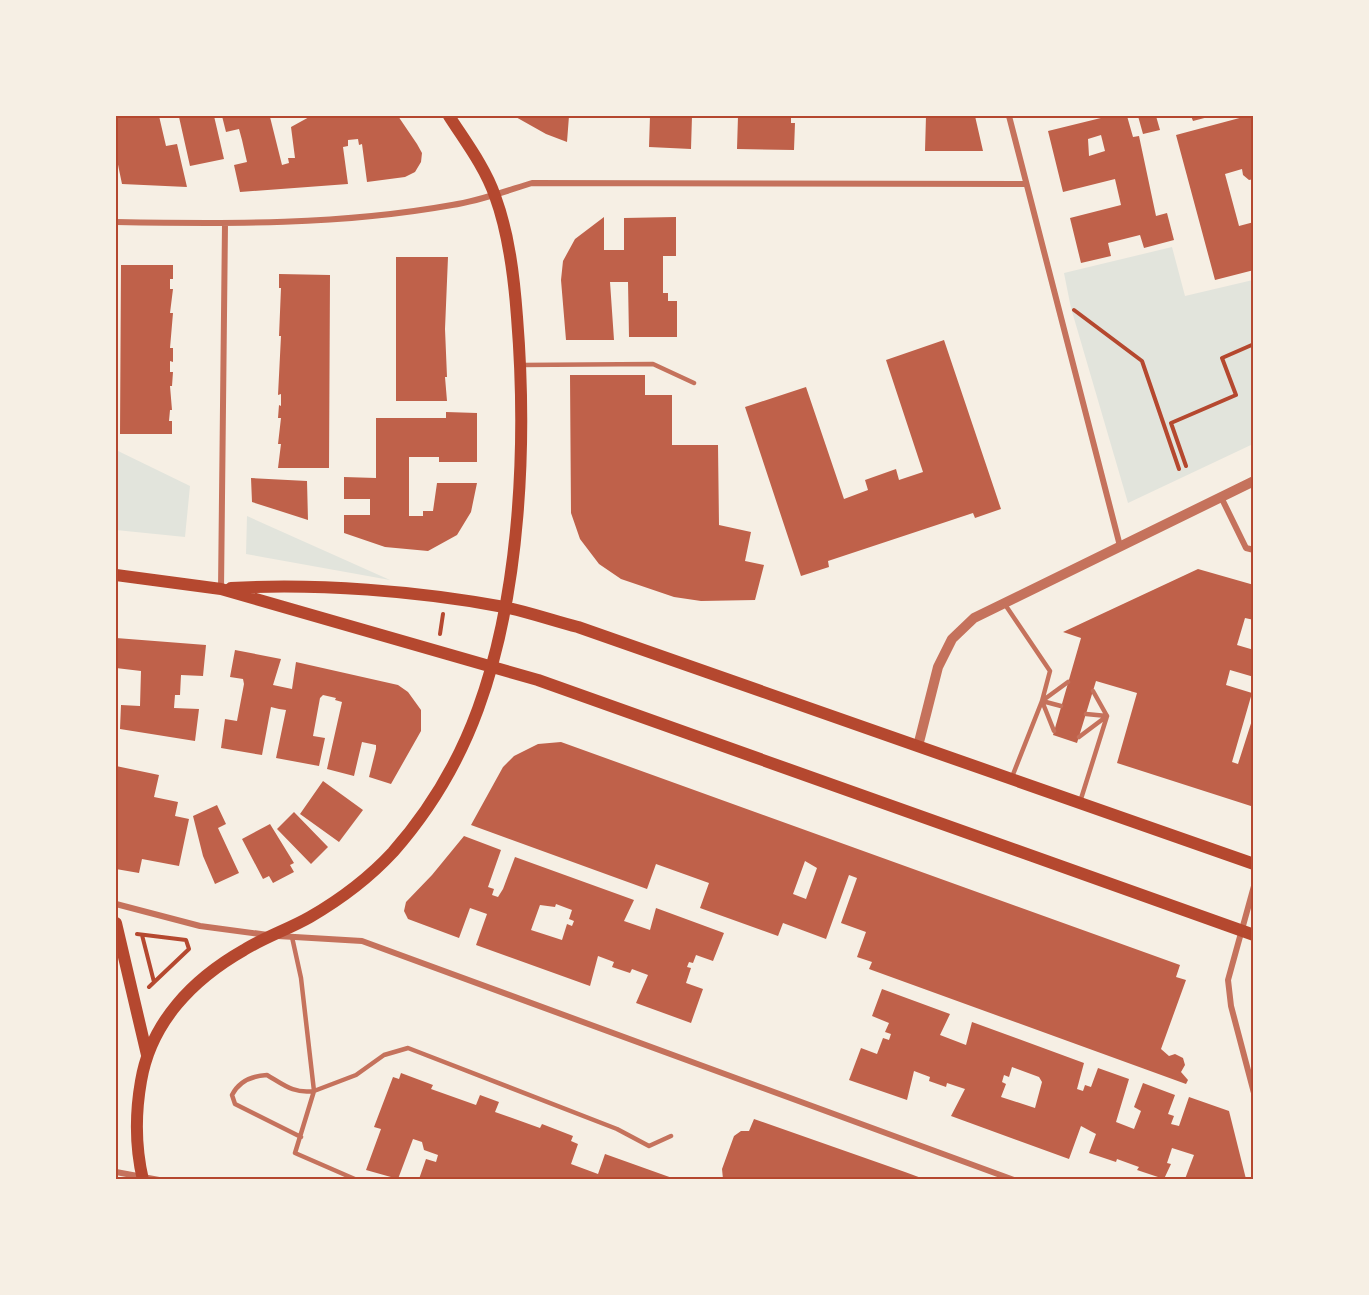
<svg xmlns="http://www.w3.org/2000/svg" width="1369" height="1295" viewBox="0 0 1369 1295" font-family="Literata,serif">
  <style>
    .green { fill: #e2e4dc }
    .building { fill: #bf614a; fill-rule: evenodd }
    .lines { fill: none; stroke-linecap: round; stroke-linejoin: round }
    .path { stroke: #b5482f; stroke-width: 4 }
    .service { stroke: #c5725c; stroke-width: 4.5 }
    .minor { stroke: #c5725c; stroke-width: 6 }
    .tertiary { stroke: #c5725c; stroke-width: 10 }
    .secondary { stroke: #b5482f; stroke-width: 12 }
    .neatline { fill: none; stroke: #b5482f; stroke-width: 2 }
  </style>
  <rect width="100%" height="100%" fill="#f6efe4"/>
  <path class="green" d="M1172,247L1185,296L1253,280V444L1128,503L1071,308L1064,273Z
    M116,450L190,486L185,537L116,530Z
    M247,516L390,580L246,554Z"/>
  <path class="building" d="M116,116H159L166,146L177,144L187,187L122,184L116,155Z
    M188,116H214L224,159L190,166L179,117Z
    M222,116L270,117L282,165L289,163L288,158H295L291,127L311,116H398L417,144L422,153L421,162L415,172L405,177L367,182L362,144L359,145L358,139L348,140V146L343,147L348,184L240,192L234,165L247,162L242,140L239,129L226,132Z
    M514,116H569L567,142L546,134Z
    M650,116H692L691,149L649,147Z
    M738,116H791V123H795L794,150L737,149Z
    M926,116H975L983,151H925Z
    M1109,116H1127L1133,137L1139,136L1156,216L1167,213L1174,240L1144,248L1140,235L1108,243L1111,256L1081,263L1070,218L1121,205L1115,179L1063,192L1048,131ZM1101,135L1105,151L1089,156L1088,139Z
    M1138,116H1156L1160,130L1143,134Z
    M1191,116H1212L1193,121Z
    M1247,116H1254V179L1249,180L1243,175L1242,169L1225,174L1239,226L1254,222V270L1215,280L1176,135Z
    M604,217V250H624V218L676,217V256H663V293H668V301H677V337H629L628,282H610L614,340H566L561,280L563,261L575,239Z
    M396,257H448L445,329L447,377H445L447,401H396Z
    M121,265H173V279H170V289H173L170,313H173L170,348H173V362L170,361V372H173L172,386H170L172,410H170L169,421H172V434H120Z
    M279,274L330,275L329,468H278L281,444H278L281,418H278L279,405L281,406V394L278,395L281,336H279L281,288H279Z
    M944,340L1001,509L975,518L973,513L828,561L829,567L801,576L745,407L806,387L844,499L868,490L865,480L896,469L899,480L923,472L886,360Z
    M570,375H645V395H672V445H718L719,525L751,532L745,561L764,565L755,600L701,601L674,597L621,579L599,564L580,539L571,513Z
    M446,412L477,413V462H439V457H409V516H423V511H433L437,483H477L471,512L457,535L428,551L385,547L344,533V515H370V499H344V477L376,478V418H446Z
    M251,478L307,481L308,520L252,502Z
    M1198,569L1254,585V620L1245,618L1237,645L1254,650V677L1230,670L1226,685L1252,693L1232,762L1238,764L1254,714V807L1117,763L1137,693L1096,681L1077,743L1053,735L1081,638L1063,632Z
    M116,638L206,645L203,676L181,675L180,695H175L174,708L199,709L195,741L120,729L121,705L140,706L141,671L116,668Z
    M235,650L281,659L273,685L292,689L296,662L398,685L408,692L421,710V731L391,784L369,777L376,749V745L362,742L354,776L327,769L342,702L335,700L336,698L323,695L320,698L313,736L325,738L319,766L276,758L286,710L279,709L271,707L262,755L221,748L225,719L237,721L244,684L243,679L230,677Z
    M561,742L1180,965L1176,977L1186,980L1161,1049L1169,1056L1175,1054L1183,1058L1185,1065L1181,1072L1188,1080L1186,1084L869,969L872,962L857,957L866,932L841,923L857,878L849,875L826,939L783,923L778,936L700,908L709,883L656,864L647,889L471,825L503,767L514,756L538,744ZM805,861L817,868L806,899L793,894Z
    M116,766L159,775L154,797L178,802L175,816L189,819L179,866L142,859L139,873L116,869Z
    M323,781L363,810L339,842L300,814Z
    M217,805L226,824L218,828L239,873L215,884L203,856L193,816Z
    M294,812L328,847L311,864L277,829Z
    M270,824L294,863L290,865L294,872L273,883L269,876L263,879L242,839Z
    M464,836L501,850L488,887L494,889L492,895L498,897L503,889L515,857L634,900L624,921L650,930L656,908L724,933L713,961L696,955L693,963L689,962L687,967L691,968L686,983L703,989L691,1023L636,1003L648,975L632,969L630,973L612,967L614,962L598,956L590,986L476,945L487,914L470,908L459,938L408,919L404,911L406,902L432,875ZM556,904L572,910L569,919L574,921L572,926L567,924L562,940L531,930L540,905L555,907Z
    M882,989L950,1014L940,1035L966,1045L972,1022L1084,1063L1077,1089L1083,1091L1085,1085L1091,1087L1098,1068L1129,1079L1116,1122L1134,1129L1141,1111L1134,1107L1143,1083L1175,1095L1168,1114L1174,1116L1171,1124L1179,1126L1189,1097L1229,1111L1246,1179H1185L1194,1155L1172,1148L1167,1163L1171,1164L1164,1179L1137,1170L1139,1167L1117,1159L1116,1162L1089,1153L1096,1134L1081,1126L1069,1159L951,1116L965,1089L947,1083L946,1087L929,1081L930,1077L914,1071L907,1100L849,1080L861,1048L877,1054L883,1038L889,1040L891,1034L885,1032L889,1023L872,1016ZM1012,1067L1039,1077L1042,1082L1035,1108L1001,1097L1006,1084L1002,1082L1004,1075L1009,1077Z
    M401,1073L433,1085L431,1089L476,1105L480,1095L499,1102L495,1112L540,1128L542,1124L573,1136L571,1141L578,1144L571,1164L598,1174L605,1154L675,1179H419L426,1159L436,1162L438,1155L424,1150L422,1142L413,1139L398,1179L366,1170L381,1129L374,1127L393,1077L399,1079Z
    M754,1119L905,1172L924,1179H723L722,1169L734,1136L741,1131H749Z"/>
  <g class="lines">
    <path class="path" d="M1074,310L1142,361L1179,469
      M1186,466L1171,423L1236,395L1222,358L1254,344
      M440,634L443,614
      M137,934L186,940L189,949L149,987
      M142,935L154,982"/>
    <path class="service" d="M521,365L653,364L694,383
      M1004,603L1050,671L1042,701L1012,777
      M1042,701L1054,731
      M1061,706L1042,701L1068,682
      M1086,714L1107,716
      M1079,737L1107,716
      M1080,802L1107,716L1093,691
      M292,937L301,978L314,1091L356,1075L384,1055L408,1048L617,1129L649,1146L671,1136
      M301,1137L235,1104L232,1095C239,1081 251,1076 267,1075C284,1085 294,1094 314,1091L295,1153L357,1180"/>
    <path class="minor" d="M1009,116L1120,546
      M116,222C228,224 341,225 452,205C479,201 506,191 532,183L1026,184
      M1221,497L1246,548L1254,550
      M221,589L225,224
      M1254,886L1228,980L1231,1006L1254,1093
      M116,904L200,926L268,935
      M278,936L362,941L1014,1180
      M116,1172L159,1180"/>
    <path class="tertiary" d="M918,746L938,667L952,639L974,618L1254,481"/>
    <path class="secondary" d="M116,575L221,589L538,680L1254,935
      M231,588C316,583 419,591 504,607C529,612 554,621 578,627L1254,864
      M116,923L147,1055
      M143,1180C135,1146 135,1115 141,1081C151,1022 193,979 244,950C265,937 289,929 310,917C341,899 369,878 393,852C430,810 459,761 478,709C521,592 527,441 517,317C514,276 509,234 495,196C485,167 465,141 449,116"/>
  </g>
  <rect width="1369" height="1295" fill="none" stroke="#f6efe4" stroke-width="234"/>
  <rect x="117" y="117" width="1135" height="1061" class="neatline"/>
</svg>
